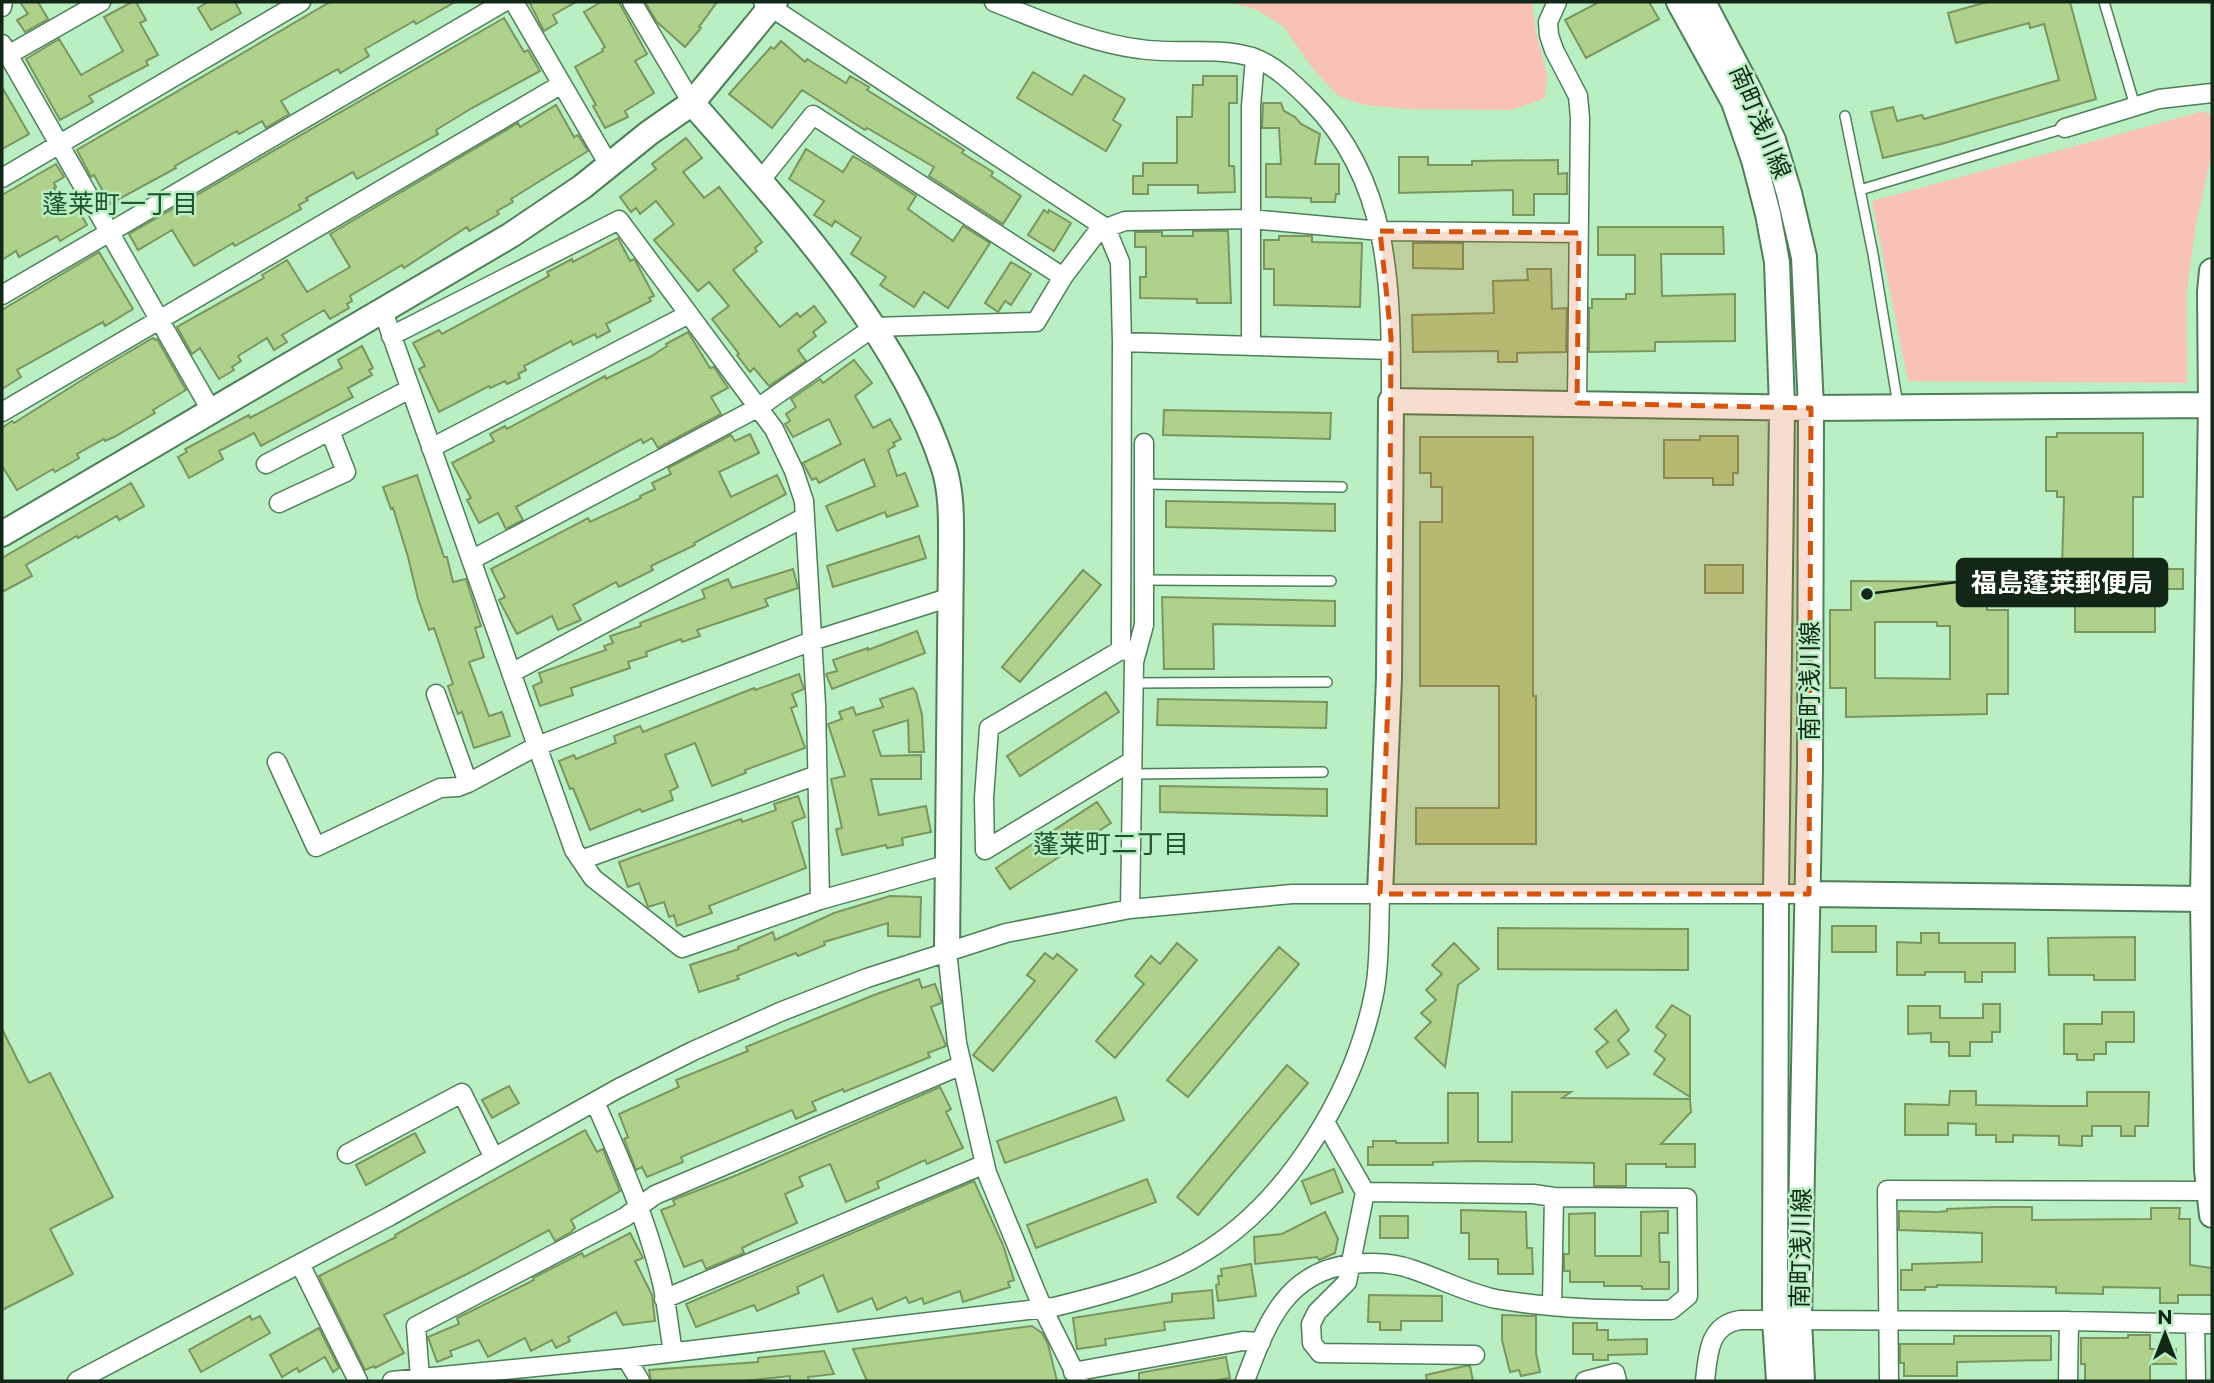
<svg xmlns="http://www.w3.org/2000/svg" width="2214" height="1383" viewBox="0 0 2214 1383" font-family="Montserrat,'Noto Sans JP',sans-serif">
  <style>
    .green { fill: #f9c2b8 }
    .building { fill: #aed28b; stroke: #7b9560; stroke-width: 2; fill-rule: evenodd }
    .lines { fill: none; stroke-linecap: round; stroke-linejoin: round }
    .lane-casing { stroke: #4d7f58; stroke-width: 12 }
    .street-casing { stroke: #4d7f58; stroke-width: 21 }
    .secondary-casing { stroke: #4d7f58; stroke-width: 28 }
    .lane { stroke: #fff; stroke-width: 9 }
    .street { stroke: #fff; stroke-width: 18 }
    .secondary { stroke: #fff; stroke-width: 24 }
    .marked { fill: #d3540d; fill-opacity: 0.2; stroke: #d3540d; stroke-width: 5; stroke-dasharray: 14 9; stroke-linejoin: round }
    .labels { text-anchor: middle; stroke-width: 5; stroke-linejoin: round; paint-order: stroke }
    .street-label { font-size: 24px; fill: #122717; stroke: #b9efc3 }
    .neighbourhood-label { font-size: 26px; fill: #1f522d; stroke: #b9efc3 }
    .leader { fill: none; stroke: #122717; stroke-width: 2.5 }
    .callout-dot { fill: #122717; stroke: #b9efc3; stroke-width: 2.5 }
    .callout { fill: #122717; stroke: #122717; stroke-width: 2.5 }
    .callout-label { font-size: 26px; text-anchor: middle; font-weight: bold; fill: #fff }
  </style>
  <rect width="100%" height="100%" fill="#b9efc3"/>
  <path class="green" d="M1230,2H1532L1536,32L1547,74L1545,98L1512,110L1407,109L1365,105L1338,96L1313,69L1283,26L1257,10Z
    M2204,111L2212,116V152L2196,224L2186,296L2187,383L1908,381L1872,201Z"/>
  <path class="building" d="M20,2H38L48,19L25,32L17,20L28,14Z
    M132,2H136L146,20L140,23L158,55L146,61L148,65L89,96L93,102L60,120L26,59L59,39L81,75L123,51L104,17Z
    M208,2H235L241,13L211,30L198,8Z
    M330,2H455L416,24L414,21L365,49L369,56L340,73L338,69L281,101L289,114L266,128L262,121L239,134L237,131L175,166L176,168L110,204L94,175L91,177L77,150Z
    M529,2H576L553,15L557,23L544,31Z
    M601,2H619L647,54L635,61L654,93L625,111L628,117L605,128L593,106L596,105L575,67L603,51L602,49L605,47L584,12Z
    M645,2H717L699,27L701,28L685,47L657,22Z
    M1599,2H1649L1659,19L1586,58L1565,20Z
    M1987,2H2070L2096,99L1941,144L1883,158L1871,112L1893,107L1897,121L1922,115L1924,119L2059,80L2044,24L2030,28L2029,23L1956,43L1948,13Z
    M504,18L524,52L528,50L540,71L472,108L436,130L438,134L357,179L353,172L306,198L308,200L299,205L301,209L235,246L233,243L194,266L172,230L138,250L129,234Z
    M781,41L805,62L807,59L846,83L850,76L869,87L867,90L964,150L962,153L993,172L991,176L1021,196L1003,224L929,176L934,167L867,128L865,130L802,90L772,128L729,94L771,47L774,49Z
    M1033,72L1072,95L1084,75L1125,99L1113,120L1121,125L1106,151L1017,98Z
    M1203,76H1237V103H1229V166H1234L1235,192L1198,193V185H1148V194H1133V176H1143V163H1177V117H1192L1193,85H1203Z
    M2,87L29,134L2,149Z
    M1263,103H1281L1284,111L1295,117L1301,124L1320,134L1315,164H1339V194H1336L1335,202H1311V198L1266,197V164H1281L1279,128H1262Z
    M556,105L574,137L578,135L588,151L511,199L513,202L497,211L499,214L469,231L467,227L404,268L402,265L350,296L352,301L347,304L349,308L330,319L324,310L282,335L287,342L274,350L267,338L238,356L241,361L232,367L234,370L219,379L200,348L192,354L177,327L264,278L262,275L287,260L307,292L350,267L330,234L518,123L520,127Z
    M686,138L702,158L683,172L704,198L719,187L762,242L755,248L757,251L733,270L780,327L797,313L800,317L814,306L826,322L813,332L816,336L798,350L806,361L769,386L754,368L750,372L737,355L739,354L712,319L729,306L709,282L698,291L654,240L674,224L656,201L640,214L636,208L631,212L620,197L656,169L652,164Z
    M806,149L843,172L853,156L878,171L916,196L908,209L953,241L963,226L990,243L948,308L924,292L914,307L880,285L886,277L851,254L861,238L835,221L832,226L814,215L824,201L789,179Z
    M1399,157H1428V165H1472V161L1558,160V174L1567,173V194H1534V215H1513V190L1399,193Z
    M56,164L64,177L54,183L56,187L54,188L70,216L79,211L87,225L60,241L57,236L19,257L16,251L2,260V195Z
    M1044,210L1048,213L1049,210L1071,223L1054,251L1028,235Z
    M1598,227H1723L1724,254H1661L1662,296L1735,294V341L1655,342V351L1589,352V308H1592V299H1626V294H1635V255H1598Z
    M1193,231H1228L1231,303H1197V299L1140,298V277H1146V247H1135V232H1162V236H1193Z
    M1279,236H1312V242L1362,243L1360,307L1274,305V269H1264V240H1279Z
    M618,238L630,261L634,259L636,262L654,296L649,298L651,301L606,324L610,331L597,338L595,334L573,345L571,341L524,366L526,370L518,374L520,378L507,384L505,381L490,388L489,386L439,412L419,369L425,366L413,343L439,330L442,334L549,276L547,272L572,259L573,262Z
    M1413,243H1463V269L1413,268Z
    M99,252L133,309L105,326L103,322L17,370L21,377L2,389V310Z
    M1011,262L1031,274L1011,305L1005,301L998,312L985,303Z
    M1527,269H1551L1552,309L1567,308L1566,352L1517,353V362H1498V351L1413,352L1412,315L1494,313L1493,281L1528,280Z
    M688,332L710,368L714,367L728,388L711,397L721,414L658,448L652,438L643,443L641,439L516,507L523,520L506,529L498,513L479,523L467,500L471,498L452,463L494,441L490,434L505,426L507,429L605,376L606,379L650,357L667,346L666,344Z
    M153,338L155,340L157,339L186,390L153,410L155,413L114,437L105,441L104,439L77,454L79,458L55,472L53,469L17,490L2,466V428L12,421L14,423L93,373Z
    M362,346L373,368L369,370L372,375L348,388L353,397L261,446L254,433L219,451L223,459L189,478L178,457L187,452L185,449L249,415L250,418L342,368L338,360Z
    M854,360L872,383L855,396L873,428L890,419L901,439L893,443L895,446L888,450L897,476L905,473L918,506L887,517L885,512L837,531L826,506L875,486L864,459L819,483L816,478L812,480L803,463L841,444L829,419L793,437L785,424L790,421L786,414L796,407L791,399L820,379L823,383Z
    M1164,410L1331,413L1330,439L1163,435Z
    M2057,433H2143V497H2133V569H2183V589H2155V632H2075V604H2061L2064,497H2057V491H2046V437H2057Z
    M750,434L759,453L719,472L731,497L777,475L786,494L694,543L695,545L651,566L653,570L619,587L616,582L573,605L581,620L558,630L552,616L517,634L499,600L505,597L491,569L588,518L590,522L641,498L640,496L655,489L652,483L671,474L668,468L731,435L735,441Z
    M1700,436H1738V473H1733V485H1713V478H1664V440H1700Z
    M1420,437H1533V696H1536V844H1416V808H1499V686H1420V522H1442V487H1431V473H1420Z
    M417,475L444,557H447L453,582L466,579L481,626L475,628L484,657L469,662L489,716L502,712L510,736L474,748L462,712L458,714L448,686L453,684L434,628L429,630L418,599L408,557L393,508L391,509L383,487Z
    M131,483L144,506L119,520L117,516L78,538L77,536L26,565L32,576L2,592V558Z
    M1166,501L1335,504V531L1166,527Z
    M919,536L926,558L833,587L827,566Z
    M1705,565H1743V593H1705Z
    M793,569L798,588L765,599L768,606L697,630L700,636L682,642L681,639L646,652L647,656L628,662L630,668L571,688L573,695L540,706L533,686L542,682L539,673L606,650L604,646L613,643L610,636L641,626L640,623L705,598L702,590L728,579L732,588Z
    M1083,570L1101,585L1020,682L1002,667Z
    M1851,581L1987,582V610H2008V694H1987V714L1846,717V688H1830V610H1851ZM1875,622H1937V626H1950V679L1875,678Z
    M1162,597L1335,601V626L1213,624L1214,669H1164Z
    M917,631L925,653L832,689L826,674L837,671L833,660L868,648V650Z
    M799,674L804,689L792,694L797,706L791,708L805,748L745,770L746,773L712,786L695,743L665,755L678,787L670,791L673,800L642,812L640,809L590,830L573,788L570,789L559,761L574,755L576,759L616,743L614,736L640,726L643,732L754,688L755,690Z
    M913,688L916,692L922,715L924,752H909L908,720L873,731L881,756L921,755V779H871L879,815L926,806L931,832L902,838L903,845L887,848L886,845L842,855L836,829L842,828L831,779L845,776L828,724L842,719L839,712L853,707L856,715L883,707L880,699Z
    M1106,692L1119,712L1020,776L1007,756Z
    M1158,699L1327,702L1326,728L1157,725Z
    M1160,786L1327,789V816L1160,812Z
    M798,796L805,817L792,822L806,868L709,906L712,913L677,926L674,915L669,917L664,902L648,907L639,883L628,887L619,862L741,819L742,822L776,810L774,804Z
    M1097,802L1111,823L1010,889L996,868Z
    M890,896L921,897L920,937L888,936V923L824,942L825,945L798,956L796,953L737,976L739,979L699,992L690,965L739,949L738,947L773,932L775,940L834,913Z
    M1832,926H1876V952H1832Z
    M1498,928L1688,929V970L1498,969Z
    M1921,933H1939V943H2015V972H1982V982H1965V972H1925V975H1897V942L1921,943Z
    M2135,937V980H2094V975H2049L2048,938Z
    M1177,943L1197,960L1115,1058L1096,1041L1144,984L1135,976L1151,956L1160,964Z
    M1454,943L1479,969L1458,985L1445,1067L1415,1038L1431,1022L1421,1013L1436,1000L1426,990L1442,974L1432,965Z
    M1279,947L1299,964L1188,1097L1167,1080Z
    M1045,953L1053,959L1057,954L1077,970L993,1071L973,1055L1035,981L1027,975Z
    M919,979L922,988L935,984L941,1000V1003L931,1007L946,1046L928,1053L930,1057L844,1092L843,1089L812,1102L816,1110L796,1119L792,1110L681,1157L683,1162L647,1177L642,1167L636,1170L624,1139L628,1137L619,1114L679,1087L676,1080L748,1051L746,1047L874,995Z
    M1983,1004H2000V1032H1992V1042H1970V1056H1949V1042H1931V1033L1908,1034V1006H1940V1018H1983Z
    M1672,1005L1690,1016V1097L1654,1074L1665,1059L1655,1051L1666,1035L1656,1027Z
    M1616,1010L1629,1030L1618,1040L1629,1054L1607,1068L1596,1052L1608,1042L1595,1029Z
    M2102,1012H2134V1042H2106V1054H2094V1060H2077V1054H2064V1024H2102Z
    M2,1029L29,1083L50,1073L113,1197L50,1229L73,1274L2,1310Z
    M1287,1065L1308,1083L1198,1215L1177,1197Z
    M509,1086L519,1103L492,1118L482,1100Z
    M940,1087L951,1109L946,1112L963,1148L927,1164L925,1160L877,1182L879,1188L846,1202L830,1164L799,1177L803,1186L785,1194L797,1223L754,1242L742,1248L744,1253L706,1269L702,1260L684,1267L661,1210L675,1205L673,1200L737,1175Z
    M1950,1091H1976V1105L2052,1106H2087V1092H2149L2148,1126H2135V1136H2121V1126H2092V1136H2082V1146L2059,1145V1136L2013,1135V1142H1996V1135H1976V1124L1948,1123V1135H1905V1104L1949,1105Z
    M1512,1092H1571L1562,1098L1690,1099L1691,1112L1661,1144H1695V1167H1666V1164H1626V1186H1594V1163L1473,1161L1433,1162V1165H1368V1147H1373V1141H1396V1143H1448V1093H1478V1142H1512Z
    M1116,1097L1124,1120L1005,1163L997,1141Z
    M585,1130L597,1152L603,1149L620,1191L571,1220L575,1228L571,1232L555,1241L549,1230L469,1273L384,1315L404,1353L375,1368L374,1366L365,1370L319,1276L396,1237L395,1235Z
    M415,1133L425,1152L366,1185L356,1165Z
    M1334,1169L1343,1192L1311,1204L1302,1181Z
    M1147,1179L1156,1202L1036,1248L1027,1225Z
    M974,1181L1003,1245L1014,1280L1008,1282L1010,1287L963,1302L960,1291L924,1304L922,1298L909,1303L906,1297L877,1310L872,1298L838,1312L823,1275L797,1287L799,1293L757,1311L754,1305L696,1327L686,1304Z
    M1995,1207H2032V1220L2151,1219V1208H2180L2179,1219H2190V1265L2212,1268V1295H2178V1303H2160V1288L2103,1287V1294L2056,1293V1287L2002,1286L1937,1285V1287H1925V1290H1901V1270H1912V1264L1982,1262V1233L1899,1230V1211L1937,1212L1947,1211V1209Z
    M1461,1210L1526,1212L1527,1248H1532L1533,1274H1498V1259H1469V1233H1461Z
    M1668,1211V1233H1659L1660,1262H1669V1289H1642V1286H1604V1282H1570V1271H1564V1254H1569V1214L1595,1213V1256H1641V1212Z
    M1325,1212L1338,1239L1335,1253L1319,1260L1317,1257L1255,1264L1254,1237L1282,1234Z
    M1380,1216H1408V1238H1380Z
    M630,1233L643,1258L635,1261L652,1295L655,1321L623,1325L616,1312L568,1337L570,1341L556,1348L552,1340L531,1351L525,1338L488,1357L479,1340L450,1351L452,1356L437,1362L428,1337L459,1324L457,1318L534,1280L533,1278L582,1253L584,1257Z
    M1251,1264L1256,1296L1218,1301L1216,1285L1219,1284L1218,1276H1222L1221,1269Z
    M1212,1290L1214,1318L1164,1322L1165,1330L1105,1339L1106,1345L1077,1349L1073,1318L1172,1302V1294Z
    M1369,1295L1442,1296V1321H1401V1330H1380V1322H1368Z
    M1502,1315L1536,1316V1353L1540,1372L1521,1376L1519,1370L1510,1372L1502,1340Z
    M250,1316L252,1320L260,1316L270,1333L201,1372L189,1350Z
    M1573,1323H1597V1330H1608V1340L1647,1339V1354L1608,1355V1360H1593V1354H1573Z
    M1032,1326L1042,1333L1048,1344L1057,1381H867L853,1349Z
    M319,1328L339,1368L333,1372L325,1357L299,1372L297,1368L282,1377L270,1355Z
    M2128,1335H2150V1349H2176V1364H2150V1381H2085V1364H2081V1338H2128Z
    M1954,1336H2051V1360L1957,1362V1376H1904V1363H1900V1344H1954Z
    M824,1351L834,1374L808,1377L809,1381H790V1376L744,1381H651L650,1375L649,1370L758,1362V1358Z
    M1226,1357L1230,1378L1212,1381H1139V1373Z
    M1465,1366H1470L1473,1381H1427L1426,1375Z"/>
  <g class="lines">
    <g class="lane-casing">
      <path id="lane" d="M2104,2L2135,106
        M1845,116L1873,254L1898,405
        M1860,190L2065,128
        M1144,484L1342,487
        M1144,580L1331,581
        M1133,683L1327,682
        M1132,774L1323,772"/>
    </g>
    <g class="street-casing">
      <path id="street" d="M514,2L609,165
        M632,2L692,103
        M763,2L1106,228L1120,262L1122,342L1391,350
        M994,2C1041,20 1090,43 1140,49C1177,55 1215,46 1252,57C1275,65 1294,84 1311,101C1393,184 1391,293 1391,401
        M1557,2L1548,22L1549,35L1554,50L1578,96L1580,118L1577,403
        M2,7L3,2
        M2,44L212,412
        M8,55L101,2
        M2065,128L2159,99L2212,93
        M2,178L301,2
        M760,181L813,115L1063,277
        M2,295L504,2
        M383,311L574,850L593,878L682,948L820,900L949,864
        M391,336L619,220L774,429L794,471L804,501L816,705L820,900
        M1251,346V106L1255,58
        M2,412L562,84
        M431,448L689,314
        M266,464L410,389
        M279,503L346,472L330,431
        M471,560L759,407L874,327L1036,322L1063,277L1098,231L1125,221L1251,219L1380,231L1579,233
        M1121,650L1122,342
        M511,673L805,517
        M436,694L468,783
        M1132,761L985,850L984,798L989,728L1121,650L1136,652
        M277,762L316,847L440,788L458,787L468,783L537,746L812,641L951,597
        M581,860L817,775
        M1130,909L1134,662L1144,625V443
        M947,951L957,1043L987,1173L1043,1309L1079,1381
        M595,1102C621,1161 647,1220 662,1283C667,1306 669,1329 673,1352
        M347,1154L462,1093L494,1158
        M1365,1192L1347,1282L1317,1312L1311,1324L1312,1343L1320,1353L1475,1355
        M300,1264L358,1381
        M664,1299L985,1164
        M1552,1306L1554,1197
        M2195,1324L2196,1381
        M626,1358L640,1381
        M1073,1372L1243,1341L1261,1342
        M420,1378L416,1326L625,1217L655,1195L962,1065
        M77,1381L390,1216L619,1088L693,1051L780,1012L867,978L1006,933L1130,909L1292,894H1809
        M392,1381L626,1358L1054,1307C1103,1295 1154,1282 1198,1256C1288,1204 1356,1090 1375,989C1380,959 1379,925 1380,894
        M1245,1381C1266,1325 1285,1271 1353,1264C1372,1262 1392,1262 1411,1269C1439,1278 1467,1293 1496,1299C1555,1309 1612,1310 1671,1310L1688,1296L1687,1198L1554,1197L1533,1194L1365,1192L1325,1122
        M1585,1381L1615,1373L1617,1381
        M1705,1381C1708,1355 1708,1325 1740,1320L2069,1321L2212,1324
        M1889,1381L1887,1190L2212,1191
        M2068,1381L2069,1321"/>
    </g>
    <g class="secondary-casing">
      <path id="secondary" d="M1679,2L1734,102L1754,160L1768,214L1777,262L1782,408L1776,893L1775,1320L1779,1381
        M1703,2L1750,92L1773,140L1789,193L1804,257L1811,408L1810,768L1799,1320L1802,1381
        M692,103C784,208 901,334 944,468C952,494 951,521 951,547L947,951
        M2212,271L2210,292L2211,405L2203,899L2207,1170L2212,1215
        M2,534L511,235L582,187L649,133L692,103L775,2
        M1380,894L1389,678L1391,401L1811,408L2212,405
        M1809,894L2203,899"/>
    </g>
    <use href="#lane" class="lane"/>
    <use href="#street" class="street"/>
    <use href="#secondary" class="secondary"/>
  </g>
  <path class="marked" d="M1380,231L1579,233L1577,403L1811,408L1809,894H1380L1389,678L1391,337Z"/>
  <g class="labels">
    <g class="street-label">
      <text transform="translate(1760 122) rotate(67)" y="8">南町浅川線</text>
      <text transform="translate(1810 681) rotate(-90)" y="8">南町浅川線</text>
      <text transform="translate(1801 1248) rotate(-89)" y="8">南町浅川線</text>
    </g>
    <g class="neighbourhood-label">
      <text x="120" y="213">蓬莱町一丁目</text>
      <text x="1111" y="853">蓬莱町二丁目</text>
    </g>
  </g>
  <path class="leader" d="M1867 594L1957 582"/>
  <circle class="callout-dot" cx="1867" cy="594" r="7"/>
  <rect class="callout" x="1957" y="559" width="210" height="47" rx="7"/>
  <g class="callout-label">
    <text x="2062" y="592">福島蓬莱郵便局</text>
  </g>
  <rect width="2214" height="1383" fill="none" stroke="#122717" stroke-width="7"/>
  <g transform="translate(2165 1334)" stroke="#b9efc3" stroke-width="5" paint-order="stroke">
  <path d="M0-5L12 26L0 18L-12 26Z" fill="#122717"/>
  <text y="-10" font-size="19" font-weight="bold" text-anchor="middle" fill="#122717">N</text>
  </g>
</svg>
